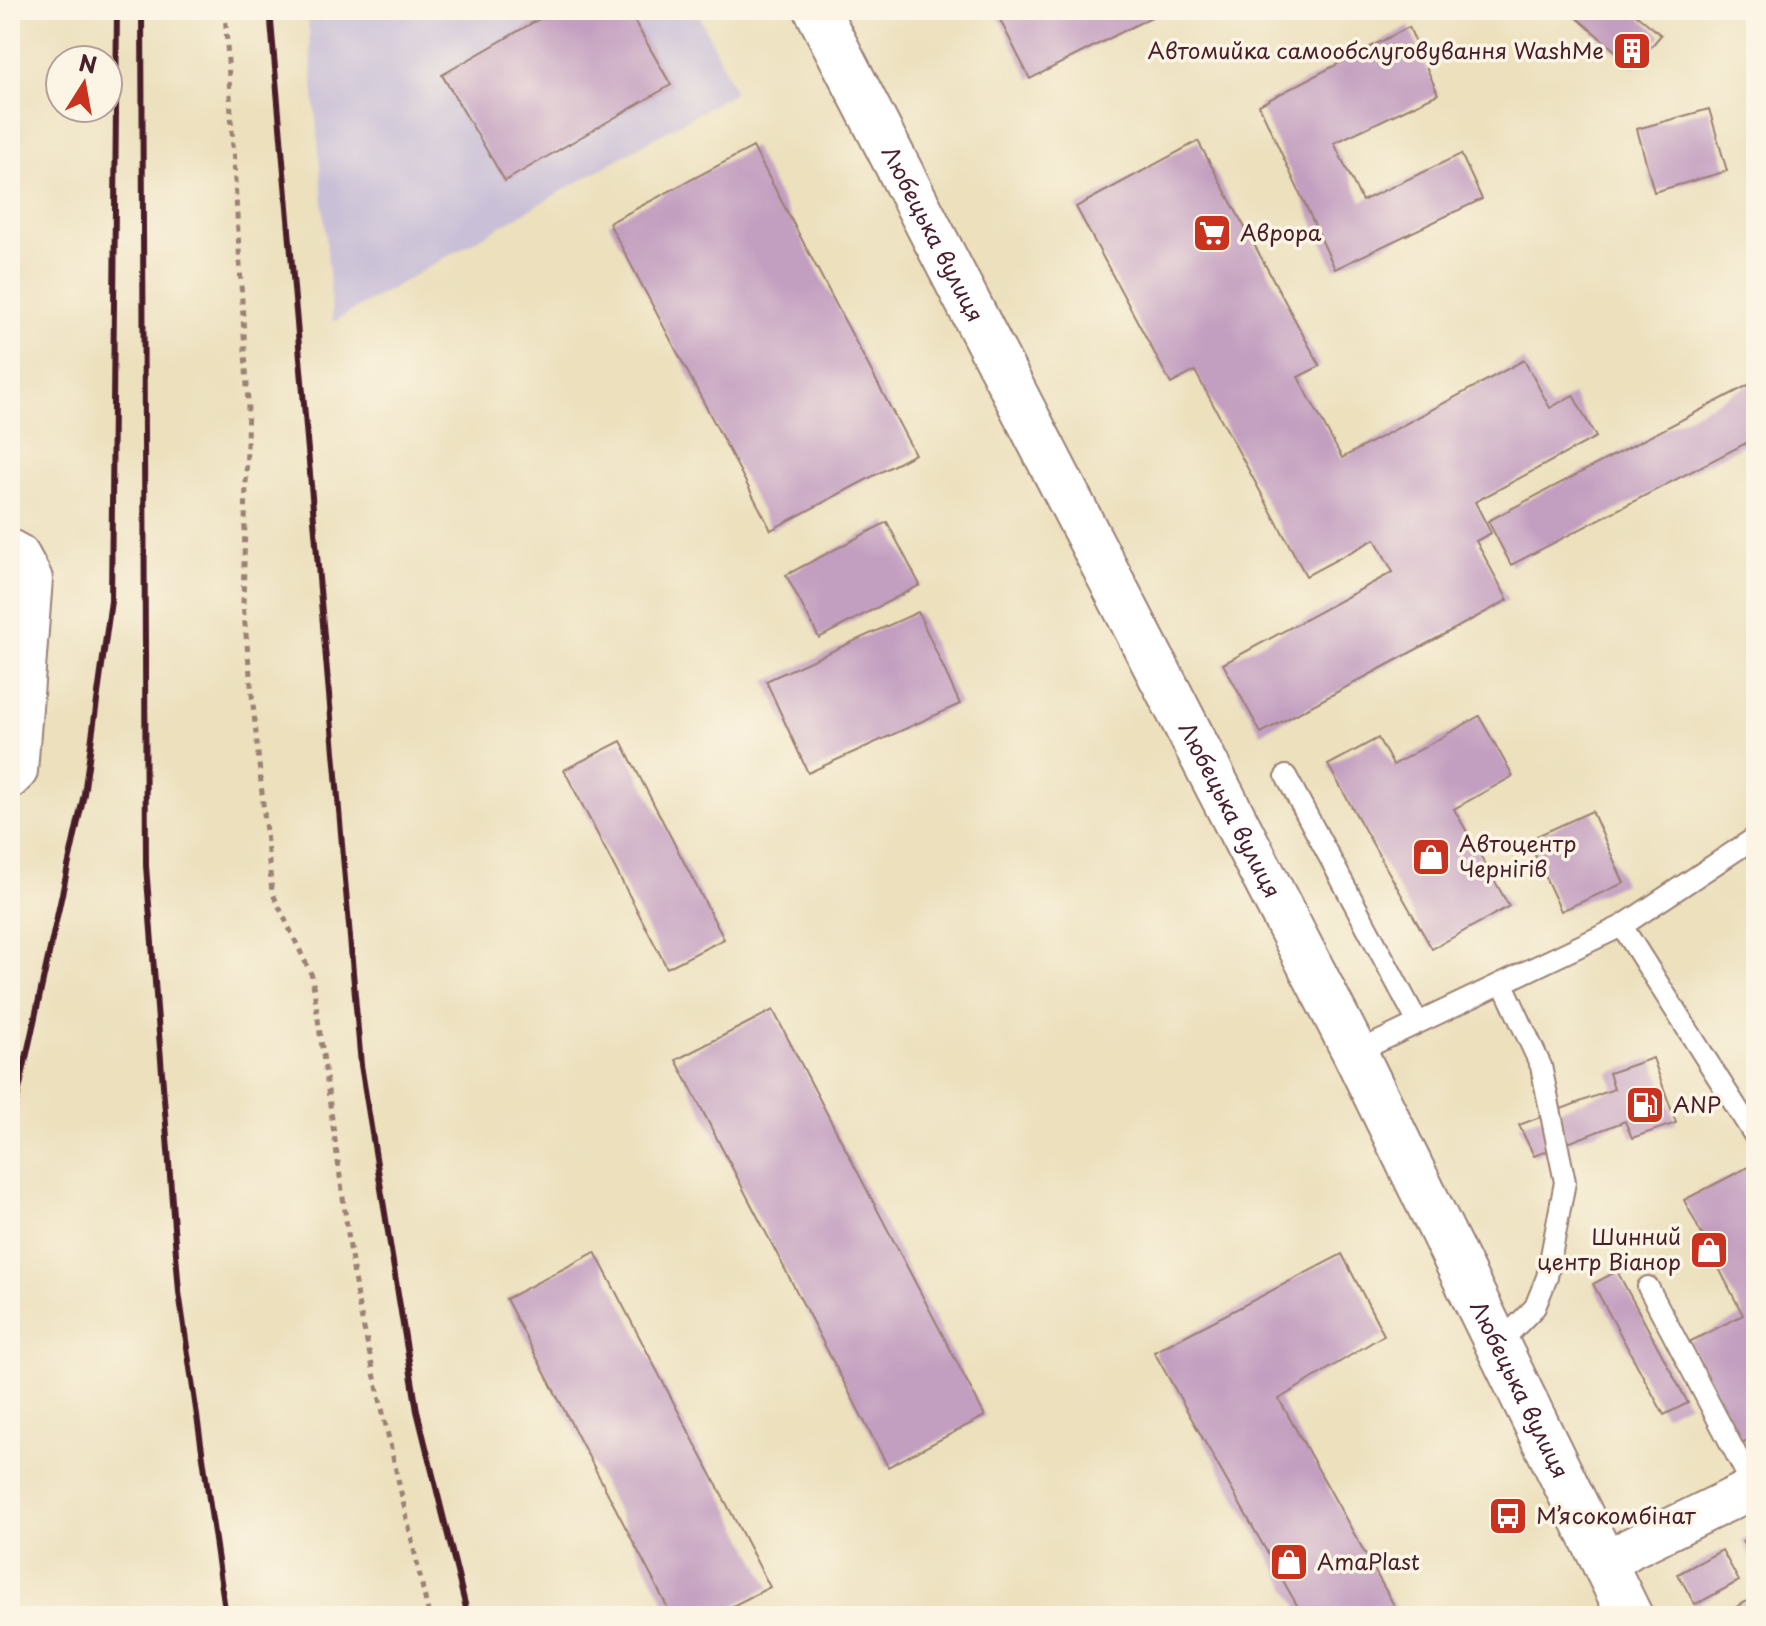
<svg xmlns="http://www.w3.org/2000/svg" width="1766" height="1626" viewBox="0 0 1766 1626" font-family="'Playpen Sans',sans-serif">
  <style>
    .industrial { fill: #c9bfd7 }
    .building { fill: #c29ec0 }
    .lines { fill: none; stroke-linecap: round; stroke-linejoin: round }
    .service-casing { stroke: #9b8074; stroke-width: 24 }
    .minor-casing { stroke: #9b8074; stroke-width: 44 }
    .secondary-casing { stroke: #9b8074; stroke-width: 48 }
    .path { stroke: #9b8074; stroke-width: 5; stroke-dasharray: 6 6; stroke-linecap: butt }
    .service { stroke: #fff; stroke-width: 20 }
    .minor { stroke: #fff; stroke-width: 40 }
    .secondary { stroke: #fff; stroke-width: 44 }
    .rail { stroke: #4a1f2b; stroke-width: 6 }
    .labels { text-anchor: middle; stroke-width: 7; stroke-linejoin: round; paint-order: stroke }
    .poi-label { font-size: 22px; fill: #4a1f2b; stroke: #fcf5e5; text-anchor: start }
    .street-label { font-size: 22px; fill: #4a1f2b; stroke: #fcf5e5 }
  </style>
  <rect width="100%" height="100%" fill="#fcf5e5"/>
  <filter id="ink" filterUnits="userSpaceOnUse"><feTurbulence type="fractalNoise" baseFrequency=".0125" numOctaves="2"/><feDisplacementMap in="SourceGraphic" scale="16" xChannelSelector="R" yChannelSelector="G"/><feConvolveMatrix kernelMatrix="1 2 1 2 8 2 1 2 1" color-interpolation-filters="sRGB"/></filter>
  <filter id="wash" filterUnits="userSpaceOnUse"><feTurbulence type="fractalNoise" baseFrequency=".006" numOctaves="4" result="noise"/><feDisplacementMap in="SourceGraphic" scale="32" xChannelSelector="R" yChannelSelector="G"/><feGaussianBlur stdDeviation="1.8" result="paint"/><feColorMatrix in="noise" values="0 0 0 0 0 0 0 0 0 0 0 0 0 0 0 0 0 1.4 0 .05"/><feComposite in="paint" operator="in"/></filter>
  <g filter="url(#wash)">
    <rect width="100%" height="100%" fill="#ece0bd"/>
    <path class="industrial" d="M307,10H697L735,92L333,322Z"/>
    <g id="blocks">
      <path class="building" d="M555,10H628L671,85L505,181L442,75Z
        M995,10H1165L1030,79Z
        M1568,10H1631L1661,35L1634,67Z
        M1409,27L1438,94L1334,143L1362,201L1461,154L1482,199L1335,269L1259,105Z
        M1709,109L1727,171L1654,192L1637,129Z
        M1198,141L1320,366L1298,377L1342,458L1524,360L1550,408L1573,395L1596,437L1475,502L1491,533L1476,541L1508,600L1261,733L1223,664L1393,572L1375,539L1306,576L1195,371L1171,384L1076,207Z
        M753,147L915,454L771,530L609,223Z
        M1756,381V438L1511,565L1488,521Z
        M887,522L920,585L819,638L786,575Z
        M918,612L960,704L808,773L766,681Z
        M1479,716L1513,776L1454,809L1509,906L1432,949L1328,765L1378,738L1393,765Z
        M621,741L724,939L667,968L564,770Z
        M1592,811L1624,883L1561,911L1528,840Z
        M773,1010L985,1416L888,1467L676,1060Z
        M1653,1058L1676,1123L1632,1138L1625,1121L1534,1156L1519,1125L1614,1089L1609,1073Z
        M1754,1164L1756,1435L1742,1443L1689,1342L1743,1315L1684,1200Z
        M595,1252L770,1587L713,1616H672L506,1299Z
        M1342,1254L1384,1335L1279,1399L1400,1616H1303L1154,1352Z
        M1617,1271L1688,1403L1664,1415L1593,1284Z
        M1756,1533V1566L1742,1541Z
        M1722,1550L1739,1581L1695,1605L1678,1574Z
        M1749,1600L1756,1616H1720Z"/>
    </g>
  </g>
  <g filter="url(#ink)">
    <use href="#blocks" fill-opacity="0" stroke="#9b8074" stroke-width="2"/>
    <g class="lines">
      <g class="service-casing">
        <path id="service" d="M1286,776L1418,1023
          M1622,926L1756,1138
          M1355,1053L1622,926L1756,837
          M1648,1287L1754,1488
          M1496,1347L1535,1307L1547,1277L1565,1182L1541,1066L1503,984"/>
      </g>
      <g class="minor-casing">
        <path id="minor" d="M10,550L19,555L32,579L17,771L10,778
          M1605,1565L1631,1548L1756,1487"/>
      </g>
      <g class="secondary-casing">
        <g id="secondary">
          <path id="s1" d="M817,10L1355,1053L1630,1616"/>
        </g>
      </g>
      <path class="path" d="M225,10L248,403L243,605L272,892L312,976L357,1298L429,1616"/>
      <use href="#service" class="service"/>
      <use href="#minor" class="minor"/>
      <use href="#secondary" class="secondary"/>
      <path class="rail" d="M142,10L146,866L179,1292L226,1616
        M270,10L361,1065L417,1411L468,1616
        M10,1131L84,794L111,601L117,10"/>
    </g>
  </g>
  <defs>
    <g id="building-square" transform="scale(2)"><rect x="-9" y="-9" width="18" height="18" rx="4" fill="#c8321e" stroke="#fcf5e5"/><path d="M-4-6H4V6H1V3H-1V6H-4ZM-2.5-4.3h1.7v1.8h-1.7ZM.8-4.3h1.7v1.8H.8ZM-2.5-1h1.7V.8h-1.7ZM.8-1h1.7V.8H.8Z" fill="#fff"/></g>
    <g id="supermarket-square" transform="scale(2)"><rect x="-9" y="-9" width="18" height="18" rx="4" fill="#c8321e" stroke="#fcf5e5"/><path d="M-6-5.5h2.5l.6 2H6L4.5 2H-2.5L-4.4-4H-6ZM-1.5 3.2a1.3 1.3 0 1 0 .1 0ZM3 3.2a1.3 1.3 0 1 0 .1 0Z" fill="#fff"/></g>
    <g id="shop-square" transform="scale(2)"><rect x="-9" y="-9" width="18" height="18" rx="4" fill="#c8321e" stroke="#fcf5e5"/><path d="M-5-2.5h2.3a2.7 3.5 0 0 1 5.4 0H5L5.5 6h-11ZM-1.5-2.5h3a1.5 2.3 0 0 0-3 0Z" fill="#fff"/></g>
    <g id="fuel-square" transform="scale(2)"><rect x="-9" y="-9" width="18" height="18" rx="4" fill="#c8321e" stroke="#fcf5e5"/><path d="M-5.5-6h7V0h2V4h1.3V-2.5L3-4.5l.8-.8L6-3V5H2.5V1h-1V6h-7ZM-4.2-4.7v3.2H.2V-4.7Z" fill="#fff"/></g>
    <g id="bus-square" transform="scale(2)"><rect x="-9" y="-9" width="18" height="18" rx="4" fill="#c8321e" stroke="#fcf5e5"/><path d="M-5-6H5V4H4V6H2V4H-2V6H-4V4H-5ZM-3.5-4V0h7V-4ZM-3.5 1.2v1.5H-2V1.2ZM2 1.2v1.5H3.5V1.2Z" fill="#fff"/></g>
  </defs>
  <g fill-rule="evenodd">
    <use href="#building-square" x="1632" y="51"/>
    <use href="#supermarket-square" x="1212" y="233"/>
    <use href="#shop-square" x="1431" y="857"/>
    <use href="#fuel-square" x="1645" y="1105"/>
    <use href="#shop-square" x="1709" y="1250"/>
    <use href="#bus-square" x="1508" y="1516"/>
    <use href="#shop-square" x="1289" y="1562"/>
  </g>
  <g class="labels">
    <g class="poi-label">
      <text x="1604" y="59" text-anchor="end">Автомийка самообслуговування WashMe</text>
      <text x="1240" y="241">Аврора</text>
      <text x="1459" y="852">Автоцентр<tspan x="1459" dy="25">Чернігів</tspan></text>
      <text x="1673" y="1113">ANP</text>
      <text x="1681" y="1245" text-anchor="end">Шинний<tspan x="1681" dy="25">центр Віанор</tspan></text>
      <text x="1536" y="1524">М’ясокомбінат</text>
      <text x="1317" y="1570">AmaPlast</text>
    </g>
    <g class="street-label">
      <text dy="8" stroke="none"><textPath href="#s1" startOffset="252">Любецька вулиця</textPath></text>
      <text dy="8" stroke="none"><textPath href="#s1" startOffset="900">Любецька вулиця</textPath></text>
      <text dy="8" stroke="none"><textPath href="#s1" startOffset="1548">Любецька вулиця</textPath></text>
    </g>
  </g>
  <rect width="1766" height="1626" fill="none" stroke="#fcf5e5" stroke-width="40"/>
  <g transform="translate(84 84) rotate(11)"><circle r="38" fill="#fcf5e5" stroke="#b59f9b" stroke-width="2"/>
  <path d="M0-6L14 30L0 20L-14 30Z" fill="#c8321e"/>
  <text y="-12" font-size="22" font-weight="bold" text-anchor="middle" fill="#4a1f2b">N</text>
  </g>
</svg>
